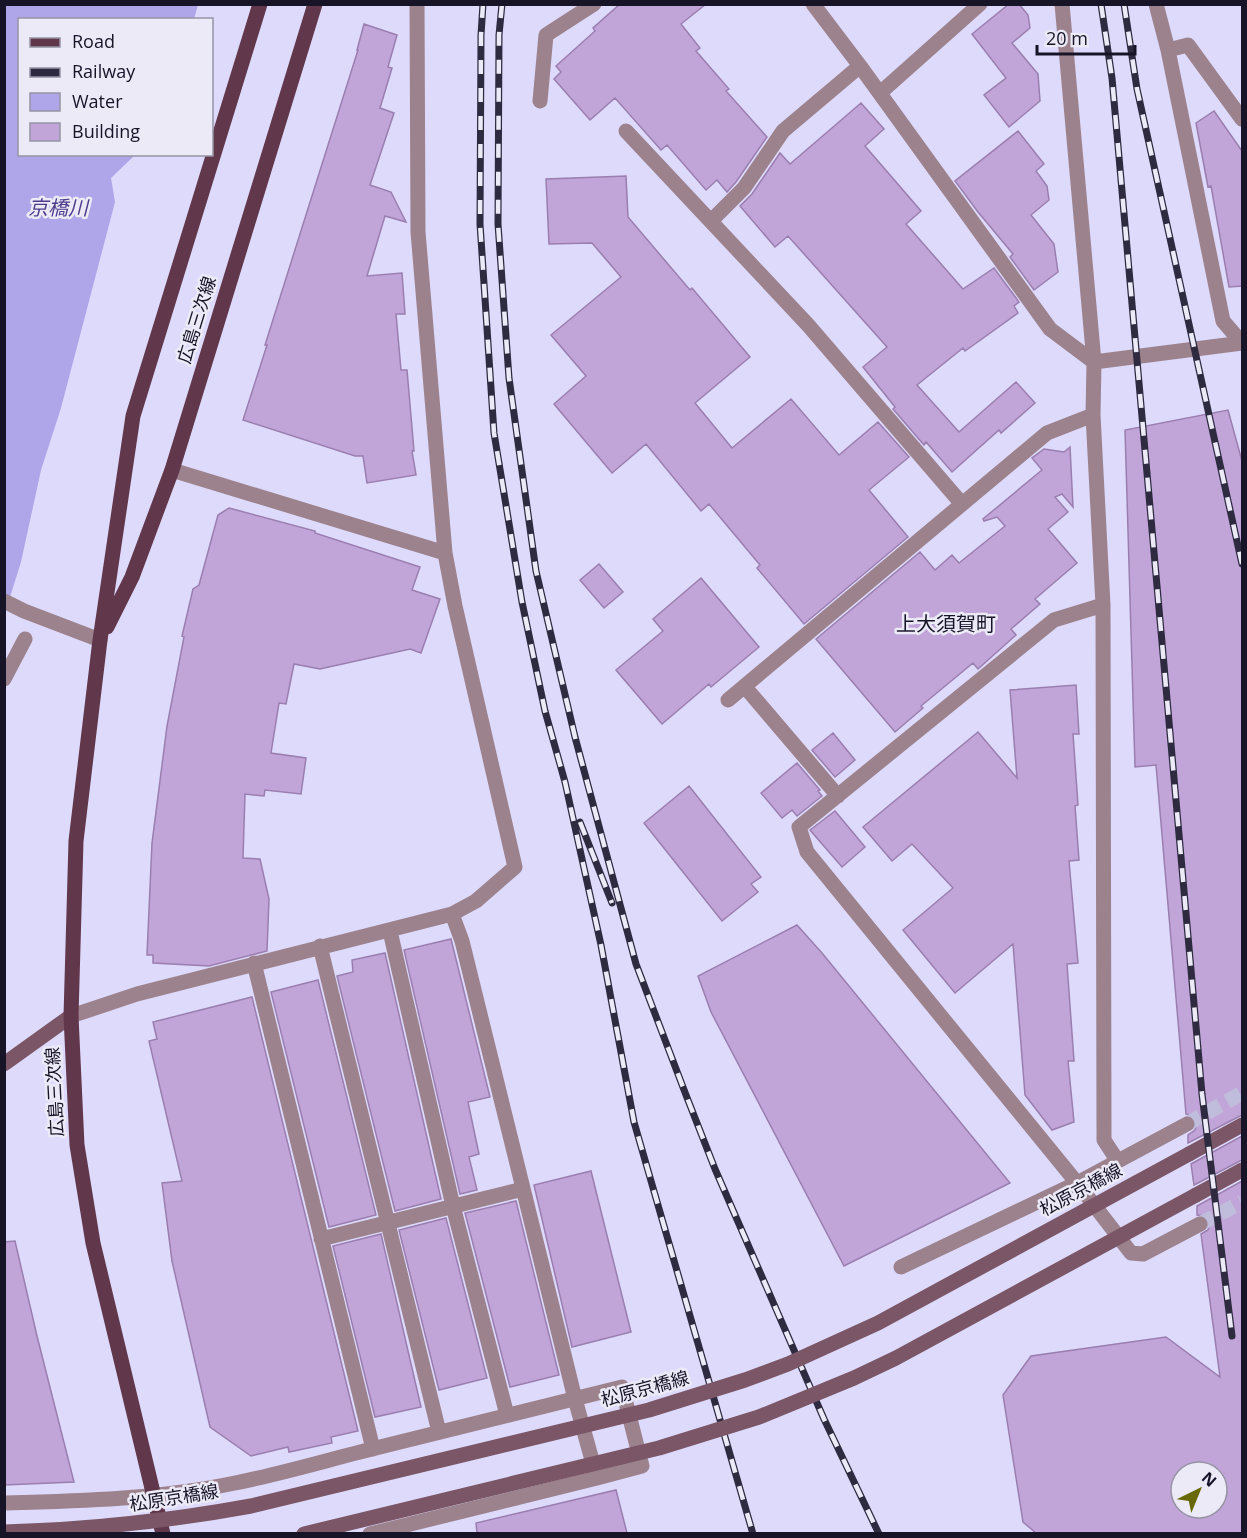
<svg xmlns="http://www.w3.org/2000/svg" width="1247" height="1538" viewBox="0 0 1247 1538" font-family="'Open Sans','Noto Sans JP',sans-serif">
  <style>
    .water { fill: #afa5e9 }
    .building { fill: #c2a5d8; stroke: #9a7eaf; stroke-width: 1.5; fill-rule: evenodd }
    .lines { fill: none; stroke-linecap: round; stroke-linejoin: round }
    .street-tunnel { stroke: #c0bcdc; stroke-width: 15; stroke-dasharray: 15 8; stroke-linecap: butt }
    .street { stroke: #9c828d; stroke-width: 15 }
    .secondary { stroke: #7a5666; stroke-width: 15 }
    .primary { stroke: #61374b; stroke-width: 15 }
    .rail-casing { stroke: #2e2b41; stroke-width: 7 }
    .rail { stroke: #ebeaf6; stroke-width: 4.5; stroke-dasharray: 14; stroke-linecap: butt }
    .secondary-bridge { stroke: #7a5666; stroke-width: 15 }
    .labels { text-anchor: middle; stroke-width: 5; stroke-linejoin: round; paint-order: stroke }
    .street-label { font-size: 18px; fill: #171428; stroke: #ebeaf6 }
    .water-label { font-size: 20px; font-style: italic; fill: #4f3c8c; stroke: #ebeaf6 }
    .neighbourhood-label { font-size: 20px; fill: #171428; stroke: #ebeaf6 }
  </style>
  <rect width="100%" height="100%" fill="#dedafc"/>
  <path class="water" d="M5,5H198L194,19L20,20V154L135,155L111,178L115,202L61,408L41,470L21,562L5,613Z"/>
  <path class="building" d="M620,4H706L681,24L700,48L696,51L729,89L726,91L767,137L736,182L727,192L717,180L706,190L667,145L661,150L615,98L590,120L554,79L561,72L556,66L595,31L593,28Z
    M1009,4H1019L1028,15L1030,28L1012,43L1038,74L1040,101L1009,127L984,95L1006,78L972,34Z
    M364,24L397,35L388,67L392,68L380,108L394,113L370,185L391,192L406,222L385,216L367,276L402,273L405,314H396L401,370H407L414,451H412L416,475L367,483L363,456H355L243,420L267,345H265L358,50H357Z
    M861,103L884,129L865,146L921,211L906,224L963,289L994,268L1019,302L1014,306L1018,313L965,351L963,348L917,385L959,432L1016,382L1035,403L1001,433L999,430L952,472L926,442L924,445L893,409L895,407L863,367L887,347L788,236L775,247L740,206L752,194L780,153L790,164Z
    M1214,111L1242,151V286L1229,287L1211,186L1208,187L1196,123Z
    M1018,131L1044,164L1036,171L1047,186L1049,200L1031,215L1054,244L1058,272L1034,290L1010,257L1013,254L978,212L955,181Z
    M626,176L628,217L690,290L692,288L750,357L695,403L732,448L791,399L839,455L878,422L909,457L869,490L908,537L804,624L757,568L760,565L709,504L701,511L646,444L612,473L554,404L586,376L551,335L621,277L592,243L549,244L546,179Z
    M1228,410L1242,461V1115L1188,1143V1135L1195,1130L1197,1124L1193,1116L1186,1114L1156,765L1135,767L1125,430Z
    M1070,447L1073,507L1062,494L1055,497L1068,512L1048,529L1077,563L1035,599L1040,604L1011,629L1016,635L978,669L973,663L921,706L923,708L895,732L816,639L920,552L935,570L952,555L959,563L1005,526L997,517L984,521L983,519L1042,470L1032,458L1044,449L1064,452Z
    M229,508L315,531V533L420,567L412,590L440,599L421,653L410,649L320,669L294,664L286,704L279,703L271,753L306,758L301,794L265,790L264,796L245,794L243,858L260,859L269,899L267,951L209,966L153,963V955H147L152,843L167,726L184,637L182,636L193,589L199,585L218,515Z
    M599,564L623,592L604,608L580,580Z
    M701,578L759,647L711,687L709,684L662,724L616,670L663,631L653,619Z
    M1076,685L1079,734H1073L1078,805L1075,806L1079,860L1069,861L1078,963L1067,964L1074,1061H1068L1074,1122L1052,1130L1025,1095L1013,944L955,993L903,930L953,888L912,844L892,861L863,827L978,732L1017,778L1010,690Z
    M833,733L855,760L835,777L812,750Z
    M797,763L820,790L818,791L822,796L797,816L792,810L782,818L761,793Z
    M689,786L761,877L751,884L758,892L722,921L644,823Z
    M835,811L865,847L842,867L810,830Z
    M797,925L822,953L1010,1183L844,1266L711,1012L698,976Z
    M451,939L490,1097L468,1102L479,1154L469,1157L477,1190L460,1194L404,950Z
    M385,953L441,1199L395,1211L337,976L353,972L352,960Z
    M318,980L376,1215L329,1227L271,992Z
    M252,997L358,1431L331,1437L332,1443L289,1452L288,1447L251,1456L210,1427L172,1261L162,1183L182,1181L149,1041L157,1039L153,1022Z
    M1242,1136V1160L1194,1185L1191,1164Z
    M591,1171L631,1332L572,1347L534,1185Z
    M1242,1181V1533H1036L1023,1522L1003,1395L1031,1356L1166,1337L1220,1377L1201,1234L1208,1230L1210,1224L1206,1216L1197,1215V1206ZM1181,1472H1217V1508H1181Z
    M516,1201L559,1375L510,1387L465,1213Z
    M446,1218L487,1378L439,1390L399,1230Z
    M381,1234L421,1407L375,1417L333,1246Z
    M15,1241L37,1336L74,1482L4,1485V1242Z
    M616,1490L627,1533H477L476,1523Z"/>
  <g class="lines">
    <path class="street-tunnel" d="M1187,1124L1242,1093
      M1200,1224L1242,1202"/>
    <path class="street" d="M813,4L860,66L1050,329L1094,362L1242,343
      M1062,4L1094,362L1093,415L1103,605L1104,1140L1117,1160
      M1156,4L1168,50L1223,321L1242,343
      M1168,50L1188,45L1242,119
      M880,93L980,4
      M540,101L546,35L594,4
      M626,131L808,325L962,504
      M711,221L744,188L783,131L860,66
      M172,470L445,553
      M4,601L24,611L100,640
      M1103,605L1054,620L799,827L807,852L1077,1183L1131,1253L1143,1254L1200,1224
      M4,679L25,639
      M745,687L838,796
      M728,700L1047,433L1093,415
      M390,931L453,1206L507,1415
      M320,946L439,1432
      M254,963L373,1449
      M71,1016L137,994L452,914L476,901L515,867L455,606L445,553L418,232L417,4
      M321,1239L523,1189
      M901,1267L1077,1183L1187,1124
      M4,1503C81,1501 159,1499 235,1483C285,1473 334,1458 384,1446C463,1426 543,1407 622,1387L642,1466L597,1478L575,1399L462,941L452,914
      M370,1534L597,1478"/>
    <path class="secondary" d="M4,1064L71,1016
      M1189,1154L1242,1125
      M1196,1195L1242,1170"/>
    <path class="primary" d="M107,627L132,577L172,470L315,4
      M163,1534L93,1243L77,1145L71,1016L76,841L100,640L133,416L260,4"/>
    <g class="rail-casing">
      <path id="rail" d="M483,4L481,35L480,224L494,433L522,602L545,711L565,782L601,945L634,1122L753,1534
        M502,4L499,35L498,224L509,378L536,571L575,737L636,964L686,1095L715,1169L824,1419L879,1534
        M1101,4L1112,78L1202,1094L1232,1336
        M1124,4L1137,89L1242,564
        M580,822L612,903"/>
    </g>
    <use href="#rail" class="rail"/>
    <path class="secondary-bridge" d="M4,1532C88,1530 169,1521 251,1506L649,1410L745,1380L788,1364L878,1323L1189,1154
      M304,1534L659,1448L759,1417L854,1378L896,1358L1196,1195"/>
  </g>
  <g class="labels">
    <g class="street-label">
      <text transform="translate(197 320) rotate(-73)" y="6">広島三次線</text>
      <text transform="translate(55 1092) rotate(-93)" y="6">広島三次線</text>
      <text transform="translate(1081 1190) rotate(-28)" y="6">松原京橋線</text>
      <text transform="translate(645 1389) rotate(-15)" y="6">松原京橋線</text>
      <text transform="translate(174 1498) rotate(-9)" y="6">松原京橋線</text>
    </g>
    <g class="water-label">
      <text x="58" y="215">京橋川</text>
    </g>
    <g class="neighbourhood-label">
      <text x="946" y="631">上大須賀町</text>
    </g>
  </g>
  <rect width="1247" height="1538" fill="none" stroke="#171428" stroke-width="12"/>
  <rect x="18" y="18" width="195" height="138" fill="#ebeaf6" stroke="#9694a4" stroke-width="1.5"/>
  <rect x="30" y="38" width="30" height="9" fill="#61374b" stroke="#9694a4" stroke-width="1.5"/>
  <text x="72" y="48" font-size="18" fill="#171428">Road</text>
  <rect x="30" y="68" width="30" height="9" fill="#2e2b41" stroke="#9694a4" stroke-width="1.5"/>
  <text x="72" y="78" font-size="18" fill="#171428">Railway</text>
  <rect x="30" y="93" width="30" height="18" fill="#afa5e9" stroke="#9694a4" stroke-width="1.5"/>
  <text x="72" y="108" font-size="18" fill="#171428">Water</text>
  <rect x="30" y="123" width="30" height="18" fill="#c2a5d8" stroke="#9694a4" stroke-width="1.5"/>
  <text x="72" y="138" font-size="18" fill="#171428">Building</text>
  <g transform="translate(1199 1490) rotate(43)"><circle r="28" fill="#ebeaf6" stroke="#9694a4" stroke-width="1.5"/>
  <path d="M0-4.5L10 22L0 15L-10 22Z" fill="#686906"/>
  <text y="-9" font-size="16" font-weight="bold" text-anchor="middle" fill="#171428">N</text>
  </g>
  <path d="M1037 45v9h98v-9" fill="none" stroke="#171428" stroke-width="3"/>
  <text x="1046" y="45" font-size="18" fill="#171428" stroke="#ebeaf6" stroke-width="4.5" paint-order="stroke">20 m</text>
</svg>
